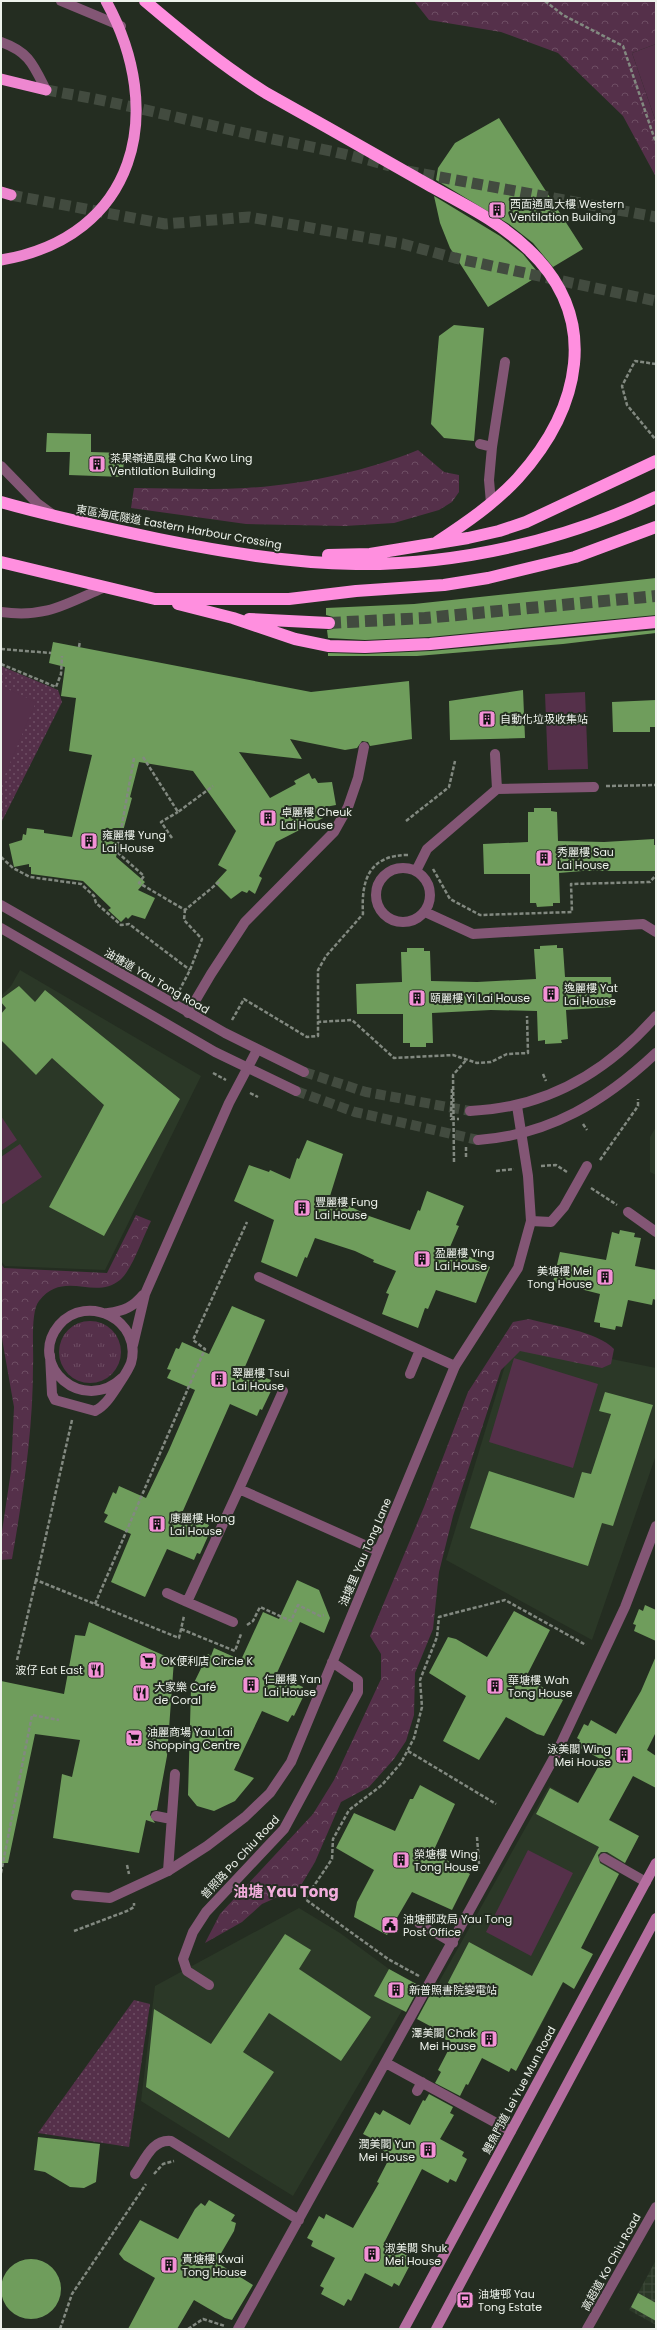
<svg xmlns="http://www.w3.org/2000/svg" width="657" height="2330" viewBox="0 0 657 2330" font-family="Poppins,'Noto Sans TC',sans-serif">
  <style>
    .built { fill: #2b3827 }
    .industrial { fill: url(#industrial-grid) }
    .grass { fill: url(#grass-tufts) }
    .forest { fill: url(#forest-crowns) }
    .park { fill: url(#park-dots) }
    .pitch { fill: #55304a }
    .building { fill: #6f9d5c }
    .lines { fill: none; stroke-linecap: round; stroke-linejoin: round }
    .tertiary-tunnel { stroke: #424b3f; stroke-width: 10; stroke-dasharray: 10 5; stroke-linecap: butt }
    .trunk-tunnel { stroke: #424b3f; stroke-width: 11; stroke-dasharray: 11 5.5; stroke-linecap: butt }
    .motorway-tunnel { stroke: #424b3f; stroke-width: 12; stroke-dasharray: 12 6; stroke-linecap: butt }
    .path { stroke: #828980; stroke-width: 2.5; stroke-dasharray: 4 2; stroke-linecap: butt }
    .service { stroke: #835675; stroke-width: 10 }
    .minor { stroke: #835675; stroke-width: 10 }
    .tertiary { stroke: #835675; stroke-width: 10 }
    .secondary { stroke: #b56ea0; stroke-width: 10 }
    .trunk { stroke: #ee87d0; stroke-width: 11 }
    .motorway { stroke: #ff8fdf; stroke-width: 12 }
    .labels { text-anchor: middle; stroke-width: 4; stroke-linejoin: round; paint-order: stroke }
    .poi-label { font-size: 11px; fill: #edf2eb; stroke: #242d21; text-anchor: start }
    .street-label { font-size: 11px; fill: #edf2eb; stroke: #242d21 }
    .district-label { font-size: 15px; font-weight: bold; fill: #f1addb; stroke: #242d21 }
  </style>
  <defs>
    <pattern id="industrial-grid" width="8" height="8" patternUnits="userSpaceOnUse"><rect width="8" height="8" fill="#2b3827"/><path d="M0 4h8M4 0v8" fill="none" stroke="#404c3c"/></pattern>
    <pattern id="grass-tufts" width="24" height="20" patternUnits="userSpaceOnUse"><rect width="24" height="20" fill="#55304a"/><path d="M3 7l-1-3M5 7V3M7 7l1-3M15 17l-1-3M17 17v-4M19 17l1-3" fill="none" stroke="#6e4e64"/></pattern>
    <pattern id="forest-crowns" width="20" height="18" patternUnits="userSpaceOnUse"><rect width="20" height="18" fill="#55304a"/><path d="M2 6a3 3 0 1 1 6 0M12 15a3 3 0 1 1 6 0" fill="none" stroke="#6e4e64"/></pattern>
    <pattern id="park-dots" width="8" height="8" patternUnits="userSpaceOnUse"><rect width="8" height="8" fill="#55304a"/><path d="M2 2h.1M6 6h.1" fill="none" stroke="#6e4e64" stroke-width="1.8" stroke-linecap="round"/></pattern>
  </defs>
  <rect width="100%" height="100%" fill="#242d21"/>
  <path class="built" d="M20,970L201,1076L105,1270L5,1266L1,1261V996L11,986Z
    M656,1127V1175L650,1172V1137Z
    M513,1339L656,1368V1455L592,1640L446,1560Z
    M549,1786L639,1836L531,2045L435,1989Z
    M299,1908L340,1933L389,1969L417,1985L293,2196L141,2101L155,1986Z"/>
  <path class="industrial" d="M656,2260V2325L629,2310Z"/>
  <path class="grass" d="M59 1352a31 31 0 1 1 62 0a31 31 0 1 1-62 0Z"/>
  <path class="forest" d="M414,1H656V44L632,53L656,122V177L623,116L558,53L501,32L429,20Z
    M418,450L444,472L459,475V492L452,502L439,510L394,523L345,526L246,524L131,508L134,488C171,488 209,490 246,488C302,485 367,471 418,450Z
    M136,1215L151,1221C143,1237 132,1270 120,1280C94,1301 64,1269 39,1301C30,1312 34,1351 33,1366C33,1432 23,1495 12,1559L1,1560V1538L11,1471L14,1407L1,1333V1264L4,1268L107,1273Z
    M529,1319C553,1326 597,1331 614,1349L611,1364L602,1368L520,1351L501,1370L453,1516L439,1572L433,1629L415,1673L414,1715L406,1741L394,1759L369,1787L341,1802L315,1862L300,1887L262,1904L242,1922L205,1943L220,1914L313,1814L334,1780L381,1679V1654L370,1636L424,1507L468,1392L513,1322Z"/>
  <path class="park" d="M1,666L58,690L62,702L1,823Z
    M134,2000L150,2004L129,2147L38,2133Z"/>
  <path class="pitch" d="M656,44V122L632,53Z
    M1,686L36,702L1,784Z
    M585,692L588,769L548,770L545,694Z
    M1,1116L17,1140L1,1151Z
    M20,1144L42,1177L1,1205V1157Z
    M514,1358L598,1384L573,1468L489,1442Z
    M528,1850L573,1873L531,1956L486,1932Z"/>
  <path class="building" d="M499,118L583,249L553,267L533,243L509,224L436,180L438,168L455,143Z
    M434,196L500,236L523,254L540,275L488,307L450,248L440,223Z
    M454,325L484,328L474,441L444,438L431,424L439,336Z
    M47,433L91,434V452L124,453L123,477L69,475L70,452H46Z
    M656,578V615L429,637L365,640L328,638L327,630L333,629L336,623L333,617L326,615V608L414,604Z
    M656,630V633L563,644L417,656H328V653L365,654L431,651Z
    M53,642L311,692L409,681L412,739L370,746L368,742L362,741L357,748L345,750L290,739L302,759L239,752L270,798L296,784L294,781L309,773L312,779L315,778L318,783L332,782L336,805L320,808L322,810L319,811L323,818L276,842L259,876L262,878L255,894L249,890L247,893L242,891L231,899L215,883L227,870L218,865L236,831L193,771L139,762L130,797L132,798L116,857L145,882L138,890L155,898L145,919L132,915L128,919L126,917L121,922L108,910L111,908L83,881L31,874V867H29V864L14,867L9,844L22,840L23,834L26,835L27,828L44,830V833L72,837L92,755L69,751L76,698L61,696L65,667L49,663Z
    M523,690L525,738L450,740L449,701Z
    M656,700V727H650V732H613L612,702Z
    M534,808H551V811L557,812L558,841L604,842L654,839V845H656L655,871H582L559,873L560,903H553V906L537,907L536,903H530V874H484L483,844L528,842V812H534Z
    M557,945V948H563L565,977H611L612,1007L566,1010L568,1039L561,1040L562,1043L545,1044V1040L538,1041L537,1011L491,1010L432,1013L433,1043H426V1047H410V1043H403V1014H357L356,984L402,982L401,952H407V948H424V951H430L431,981L477,982L536,979L534,949H540V946Z
    M19,986L35,1002L45,990L180,1099L104,1236L49,1207L104,1105L52,1058L36,1075L1,1040V1014L6,1008L1,1002V999Z
    M307,1140L343,1154L330,1196L369,1216L410,1230L418,1210L420,1211L427,1191L464,1206L456,1225L459,1226L450,1247L490,1267L476,1303L436,1290L428,1309L425,1308L418,1328L382,1314L389,1294L386,1293L396,1271L373,1262L374,1260L355,1251L315,1238L307,1258L305,1257L297,1277L261,1262L274,1220L234,1201L249,1165L269,1172L270,1170L290,1179L297,1158L299,1159Z
    M620,1230L635,1233L634,1237L641,1238L635,1266L656,1270V1300L653,1299L652,1305L628,1300L622,1327L616,1326L615,1330L600,1327V1323L594,1322L600,1294L553,1282L560,1252L606,1260L612,1232L619,1234Z
    M232,1306L265,1320L244,1369L271,1380L268,1388L272,1389L262,1410L260,1409L257,1416L230,1404L182,1513L209,1525L205,1532L209,1534L200,1554L197,1553L194,1560L167,1549L145,1597L111,1582L131,1534L104,1522L108,1515L104,1513L113,1492L116,1494L119,1486L146,1498L169,1450L195,1390L167,1378L171,1370L167,1369L176,1348L179,1349L182,1342L209,1354Z
    M605,1392L653,1405L613,1526L602,1523L588,1566L470,1528L489,1471L574,1498L582,1472L591,1474L611,1414L599,1411Z
    M297,1580L319,1590L330,1618L324,1633L300,1622L276,1675L303,1687L300,1694L304,1695L294,1716L292,1715L288,1722L262,1711L234,1770L254,1778L235,1801L214,1811L197,1806L188,1795L191,1689L208,1654L211,1656L214,1648L241,1660L263,1612L279,1619Z
    M645,1605L656,1610V1641L634,1631L636,1625L633,1624L639,1609L643,1611Z
    M514,1611L550,1630L526,1677L563,1700L544,1736L537,1734L506,1717L479,1760L443,1741L466,1696L429,1673L448,1637L456,1639L487,1657Z
    M89,1622L174,1660L167,1756L157,1810L151,1811L150,1815L155,1823L146,1820L139,1853L53,1838L62,1774L72,1777L80,1740L35,1734L8,1863H1V1681L64,1694L75,1635L85,1636Z
    M656,1656V1732L647,1750L656,1756V1788L633,1776L609,1820L639,1836L625,1863L607,1852H601L598,1855L600,1863L619,1874L581,1948L593,1954L574,1989L563,1982L516,2071L511,2068L509,2072L482,2058L468,2085L466,2084L460,2096L435,2083L441,2072L438,2070L452,2043L428,2030L430,2026L417,2019L431,1993L440,1998L469,1942L532,1976L599,1847L536,1814L550,1788L578,1803L602,1760L577,1746L580,1740L577,1738L584,1724L588,1726L591,1720L616,1734L641,1691Z
    M420,1785L455,1804L433,1852L470,1874L452,1910L412,1892L387,1935L354,1917L357,1902L374,1870L336,1848L354,1813L395,1831L410,1799H413Z
    M285,1934L311,1950L299,1969L371,2017L341,2061L269,2013L243,2052L274,2072L229,2138L146,2087L154,2009L211,2044Z
    M389,1969L420,1986L406,2012L374,1996Z
    M429,2094L453,2107L450,2113L454,2115L440,2139L464,2152L462,2156L467,2159L456,2182L450,2179L448,2183L422,2169L384,2243L408,2256L405,2260L411,2263L399,2286L394,2283L392,2287L365,2273L351,2301L348,2299L344,2306L321,2294L324,2288L320,2286L335,2258L311,2246L313,2241L307,2238L319,2216L324,2219L326,2214L353,2228L379,2183L377,2182L391,2155L367,2142L369,2137L363,2134L375,2112L380,2115L383,2110L410,2125L423,2100L425,2101Z
    M38,2137L100,2144L96,2182L84,2188L70,2187L45,2172L34,2170Z
    M209,2200L235,2215L231,2221L236,2223L234,2231L216,2262L253,2285L232,2320L225,2318L194,2300L177,2329H128L155,2278L124,2260L119,2254L140,2220L178,2239L195,2209L201,2203L205,2206Z
    M1 2289a30 30 0 1 1 60 0a30 30 0 1 1-60 0Z
    M638,2293L656,2303V2321L631,2307Z"/>
  <g class="lines">
    <path class="tertiary-tunnel" d="M304,1072L366,1092L470,1111
      M296,1091L355,1112L478,1140"/>
    <path class="trunk-tunnel" d="M46,90C113,101 179,118 245,133C294,144 343,152 390,166
      M407,171L656,217
      M11,195L165,224L249,217L403,244L455,258L656,301"/>
    <path class="motorway-tunnel" d="M329,623L425,618L656,596"/>
    <path class="path" d="M545,1L563,15L623,46L656,143
      M656,364L635,361L622,386L627,405L656,440
      M79,647L80,641
      M1,649L51,653
      M1,664L56,687L61,674L62,656
      M143,757L178,812L213,786
      M134,758L117,852L144,876L139,883L185,910L219,882
      M606,786L656,785
      M406,821L449,787L455,761
      M172,838L161,822L178,812
      M408,855C369,855 361,880 363,914L326,956L318,970V1022L352,1020L394,1058L453,1055L477,1063L491,1062L507,1054L528,1053L527,1016
      M1,857L13,868L30,877L81,884L94,896L96,903L121,925L129,924L190,970
      M433,869L450,899L480,915L572,912L571,884L650,882L656,875
      M179,991L190,970L202,939L184,920L185,910
      M232,1020L244,999L307,1037L318,1036V1022
      M213,1073L226,1080
      M543,1074L546,1081
      M452,1089L451,1119H459
      M250,1093L258,1097
      M583,1124L587,1130
      M466,1157V1147
      M600,1160L638,1106V1099
      M454,1162L453,1075L467,1059
      M541,1166L556,1165L567,1172
      M496,1171L514,1169
      M591,1188L617,1205
      M72,1420L36,1580L179,1638L184,1616
      M95,1604L205,1349L193,1340L247,1222
      M247,1625L253,1621L260,1607L291,1621L298,1605L320,1616L324,1615
      M181,1629L235,1651L241,1634
      M17,1660L36,1580
      M408,1751L496,1804
      M477,1837L479,1864
      M127,1865L129,1874
      M1,1873L32,1715L59,1720
      M74,1931L127,1911L134,1907V1903
      M419,1976L388,1959L305,1899L332,1859L333,1839L349,1810L382,1785L401,1763L414,1738L422,1707L420,1680L437,1637L439,1617L505,1600L586,1645
      M154,2174L163,2164L174,2161
      M60,2329L72,2294L146,2184
      M188,2329L203,2319L225,2326"/>
    <path class="service" d="M61,1L121,26
      M1,42C29,52 33,64 46,90
      M480,444L492,447L489,480L491,503
      M492,447L505,362
      M1,466L37,503L52,514
      M1,612C45,618 64,605 103,588
      M497,789L594,787
      M376 895a27 27 0 1 1 54 0a27 27 0 1 1-54 0Z
      M416,871L427,849L497,789L495,754
      M425,912L473,934L643,924L656,932
      M188,1013L211,974L245,922L334,832L348,807L358,778L364,747
      M628,1212L656,1232
      M531,1221L551,1222L564,1207L587,1166
      M259,1277L455,1366
      M108,1313C124,1311 133,1307 143,1295
      M133,1345L145,1294L229,1103L257,1050
      M50,1355L52,1394L55,1400L95,1411C105,1406 111,1396 117,1387C122,1379 128,1371 131,1363C143,1321 87,1292 59,1325C26,1365 83,1416 123,1377
      M410,1374L420,1350
      M283,1391L239,1489L378,1551
      M167,1593L187,1602
      M233,1622L187,1602L239,1489
      M156,1816L171,1819
      M604,1858L646,1882
      M168,1871L175,1774
      M419,1923L453,1943
      M386,2063L511,2131
      M417,2091L422,2082
      M135,2174C145,2160 152,2139 171,2141L299,2220
      M238,2329L556,1754L625,1607L656,1526"/>
    <path class="minor" d="M76,1895L110,1898L168,1871L207,1846L245,1817L270,1793L291,1762L455,1366L518,1268L531,1221L528,1176L517,1106
      M209,1985L187,1971L183,1959L193,1932L206,1912L284,1829L358,1692V1680L332,1662"/>
    <path class="tertiary" d="M1,905L225,1033L304,1072
      M1,928L215,1052L296,1091
      M470,1111C546,1108 607,1072 656,1016
      M478,1140C550,1135 605,1101 656,1053
      M587,2329L656,2207"/>
    <path class="secondary" d="M404,2329L656,1863
      M436,2329L656,1918"/>
    <path class="trunk" d="M1,79L46,90
      M1,192L11,195
      M1,260C137,237 167,112 106,1"/>
    <path class="motorway" d="M145,1C184,34 223,66 266,93C320,123 373,153 427,184C461,203 499,221 528,249C602,319 580,409 518,478C495,503 466,523 437,542
      M1,502C53,517 106,528 159,539C223,552 289,563 356,564C457,565 564,541 656,497
      M328,555L370,554L468,538L499,531L526,522L656,461
      M1,562L155,599H289L356,591L444,585L488,578L575,557L656,527
      M178,604L233,618L295,639L329,646L365,647L430,644L656,622
      M249,619L329,623"/>
  </g>
  <defs>
    <g id="building-square" transform="scale(0.9)"><rect x="-9" y="-9" width="18" height="18" rx="4" fill="#f391d6" stroke="#242d21"/><path d="M-4-6H4V6H1V3H-1V6H-4ZM-2.5-4.3h1.7v1.8h-1.7ZM.8-4.3h1.7v1.8H.8ZM-2.5-1h1.7V.8h-1.7ZM.8-1h1.7V.8H.8Z" fill="#111"/></g>
    <g id="supermarket-square" transform="scale(0.9)"><rect x="-9" y="-9" width="18" height="18" rx="4" fill="#f391d6" stroke="#242d21"/><path d="M-6-5.5h2.5l.6 2H6L4.5 2H-2.5L-4.4-4H-6ZM-1.5 3.2a1.3 1.3 0 1 0 .1 0ZM3 3.2a1.3 1.3 0 1 0 .1 0Z" fill="#111"/></g>
    <g id="restaurant-square" transform="scale(0.9)"><rect x="-9" y="-9" width="18" height="18" rx="4" fill="#f391d6" stroke="#242d21"/><path d="M-5-6h1v4h1v-4h1v4h1v-4h1v5L-1.5 .5V6h-2V.5L-5-1ZM5-6V6H3V1.5H1.5Q1.5-4 5-6Z" fill="#111"/></g>
    <g id="civic-square" transform="scale(0.9)"><rect x="-9" y="-9" width="18" height="18" rx="4" fill="#f391d6" stroke="#242d21"/><path d="M-.6-6.5H3V-4.5H.6V-3L4-1V1h2V6H-6V1h2V-1L-.6-3ZM-1.2 2.5V6h2.4V2.5Z" fill="#111"/></g>
    <g id="bus-square" transform="scale(0.9)"><rect x="-9" y="-9" width="18" height="18" rx="4" fill="#f391d6" stroke="#242d21"/><path d="M-5-6H5V4H4V6H2V4H-2V6H-4V4H-5ZM-3.5-4V0h7V-4ZM-3.5 1.2v1.5H-2V1.2ZM2 1.2v1.5H3.5V1.2Z" fill="#111"/></g>
  </defs>
  <g fill-rule="evenodd">
    <use href="#building-square" x="497" y="210"/>
    <use href="#building-square" x="97" y="464"/>
    <use href="#building-square" x="487" y="719"/>
    <use href="#building-square" x="268" y="818"/>
    <use href="#building-square" x="89" y="841"/>
    <use href="#building-square" x="544" y="858"/>
    <use href="#building-square" x="551" y="994"/>
    <use href="#building-square" x="417" y="998"/>
    <use href="#building-square" x="302" y="1208"/>
    <use href="#building-square" x="422" y="1259"/>
    <use href="#building-square" x="605" y="1277"/>
    <use href="#building-square" x="219" y="1379"/>
    <use href="#building-square" x="157" y="1524"/>
    <use href="#supermarket-square" x="148" y="1661"/>
    <use href="#restaurant-square" x="96" y="1670"/>
    <use href="#building-square" x="251" y="1685"/>
    <use href="#building-square" x="495" y="1686"/>
    <use href="#restaurant-square" x="141" y="1693"/>
    <use href="#supermarket-square" x="134" y="1738"/>
    <use href="#building-square" x="624" y="1755"/>
    <use href="#building-square" x="401" y="1860"/>
    <use href="#civic-square" x="390" y="1925"/>
    <use href="#building-square" x="396" y="1990"/>
    <use href="#building-square" x="489" y="2039"/>
    <use href="#building-square" x="428" y="2150"/>
    <use href="#building-square" x="372" y="2254"/>
    <use href="#building-square" x="169" y="2265"/>
    <use href="#bus-square" x="465" y="2300"/>
  </g>
  <g class="labels">
    <g class="poi-label">
      <text x="510" y="208">西面通風大樓 Western<tspan x="510" dy="13">Ventilation Building</tspan></text>
      <text x="110" y="462">茶果嶺通風樓 Cha Kwo Ling<tspan x="110" dy="13">Ventilation Building</tspan></text>
      <text x="500" y="723">自動化垃圾收集站</text>
      <text x="281" y="816">卓麗樓 Cheuk<tspan x="281" dy="13">Lai House</tspan></text>
      <text x="102" y="839">雍麗樓 Yung<tspan x="102" dy="13">Lai House</tspan></text>
      <text x="557" y="856">秀麗樓 Sau<tspan x="557" dy="13">Lai House</tspan></text>
      <text x="564" y="992">逸麗樓 Yat<tspan x="564" dy="13">Lai House</tspan></text>
      <text x="430" y="1002">頤麗樓 Yi Lai House</text>
      <text x="315" y="1206">豐麗樓 Fung<tspan x="315" dy="13">Lai House</tspan></text>
      <text x="435" y="1257">盈麗樓 Ying<tspan x="435" dy="13">Lai House</tspan></text>
      <text x="592" y="1275" text-anchor="end">美塘樓 Mei<tspan x="592" dy="13">Tong House</tspan></text>
      <text x="232" y="1377">翠麗樓 Tsui<tspan x="232" dy="13">Lai House</tspan></text>
      <text x="170" y="1522">康麗樓 Hong<tspan x="170" dy="13">Lai House</tspan></text>
      <text x="161" y="1665">OK便利店 Circle K</text>
      <text x="83" y="1674" text-anchor="end">波仔 Eat East</text>
      <text x="264" y="1683">仁麗樓 Yan<tspan x="264" dy="13">Lai House</tspan></text>
      <text x="508" y="1684">華塘樓 Wah<tspan x="508" dy="13">Tong House</tspan></text>
      <text x="154" y="1691">大家樂 Café<tspan x="154" dy="13">de Coral</tspan></text>
      <text x="147" y="1736">油麗商場 Yau Lai<tspan x="147" dy="13">Shopping Centre</tspan></text>
      <text x="611" y="1753" text-anchor="end">泳美閣 Wing<tspan x="611" dy="13">Mei House</tspan></text>
      <text x="414" y="1858">榮塘樓 Wing<tspan x="414" dy="13">Tong House</tspan></text>
      <text x="403" y="1923">油塘郵政局 Yau Tong<tspan x="403" dy="13">Post Office</tspan></text>
      <text x="409" y="1994">新普照書院變電站</text>
      <text x="476" y="2037" text-anchor="end">澤美閣 Chak<tspan x="476" dy="13">Mei House</tspan></text>
      <text x="415" y="2148" text-anchor="end">潤美閣 Yun<tspan x="415" dy="13">Mei House</tspan></text>
      <text x="385" y="2252">淑美閣 Shuk<tspan x="385" dy="13">Mei House</tspan></text>
      <text x="182" y="2263">貴塘樓 Kwai<tspan x="182" dy="13">Tong House</tspan></text>
      <text x="478" y="2298">油塘邨 Yau<tspan x="478" dy="13">Tong Estate</tspan></text>
    </g>
    <g class="street-label">
      <text transform="translate(179 527) rotate(10)" y="4">東區海底隧道 Eastern Harbour Crossing</text>
      <text transform="translate(157 981) rotate(30)" y="4">油塘道 Yau Tong Road</text>
      <text transform="translate(365 1552) rotate(-67)" y="4">油塘里 Yau Tong Lane</text>
      <text transform="translate(240 1857) rotate(-47)" y="4">普照路 Po Chiu Road</text>
      <text transform="translate(519 2090) rotate(-62)" y="4">鯉魚門道 Lei Yue Mun Road</text>
      <text transform="translate(611 2262) rotate(-61)" y="4">高超道 Ko Chiu Road</text>
    </g>
    <g class="district-label">
      <text x="286" y="1897">油塘 Yau Tong</text>
    </g>
  </g>
  <rect width="657" height="2330" fill="none" stroke="#edf2eb" stroke-width="4"/>
</svg>
